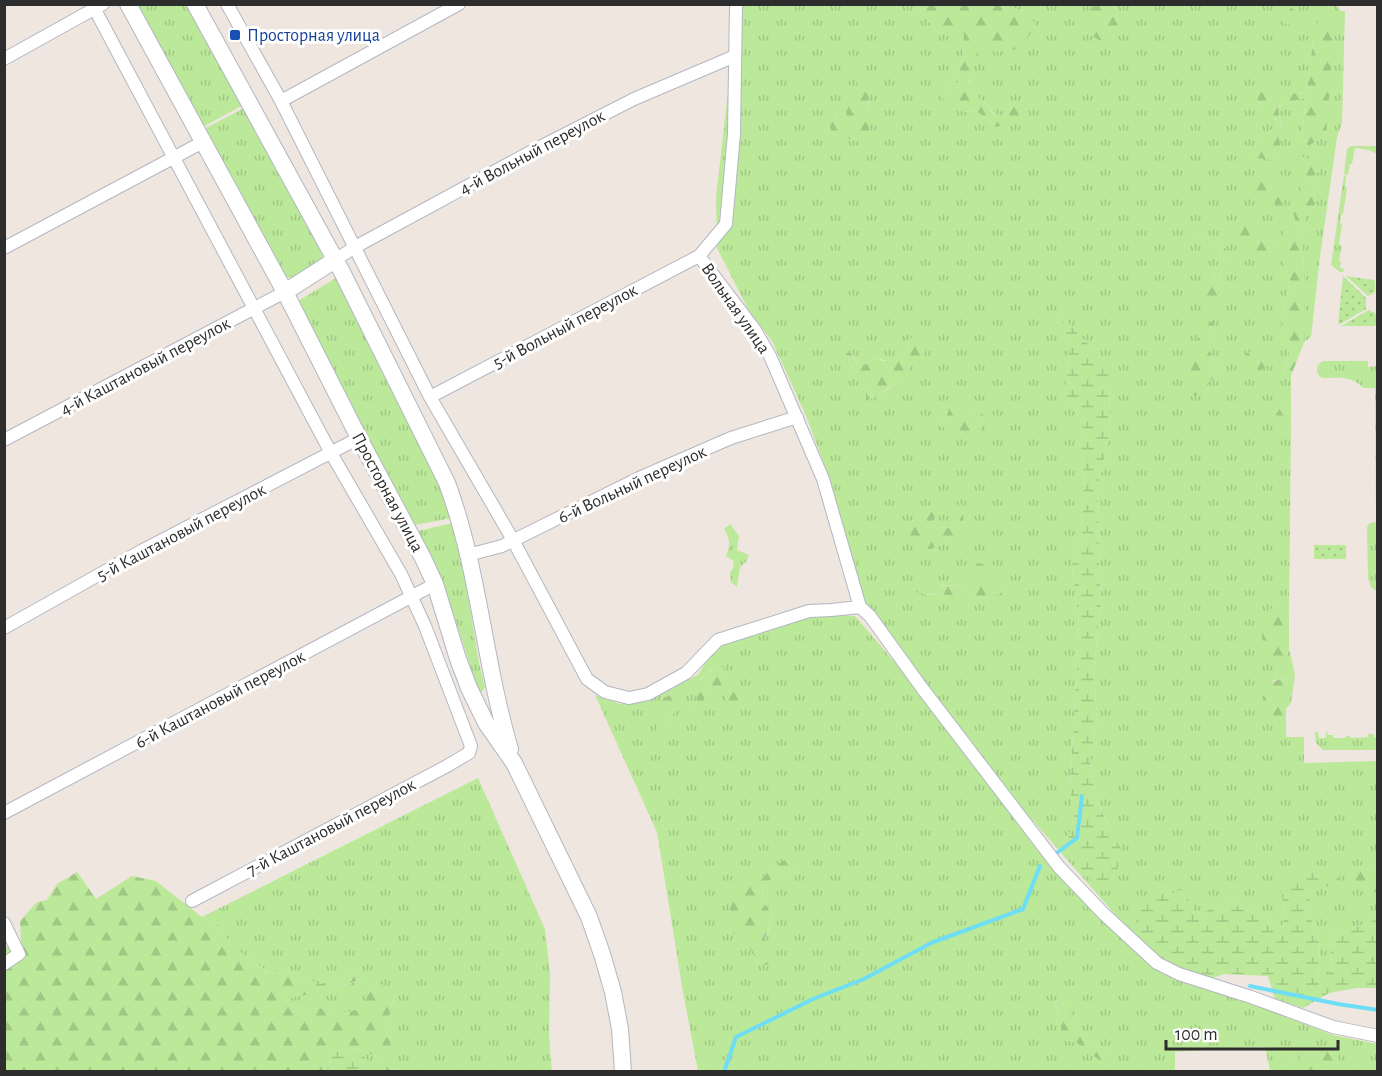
<svg xmlns="http://www.w3.org/2000/svg" width="1382" height="1076" viewBox="0 0 1382 1076" font-family="'Alegreya Sans',sans-serif">
  <style>
    .grass { fill: url(#grass-tufts); fill-rule: evenodd }
    .forest { fill: url(#forest-firs) }
    .wetland { fill: url(#wetland-marsh) }
    .park { fill: url(#park-dots) }
    .lines { fill: none; stroke-linecap: round; stroke-linejoin: round }
    .stream { stroke: #6ddef6; stroke-width: 4 }
    .street-casing { stroke: #b3b7c1; stroke-width: 14 }
    .secondary-casing { stroke: #b3b7c1; stroke-width: 18 }
    .street { stroke: #fff; stroke-width: 12 }
    .secondary { stroke: #fff; stroke-width: 16 }
    .transit-dot { fill: #1a4fb4; stroke: #fff; stroke-width: 2 }
    .labels { text-anchor: middle; stroke-width: 6; stroke-linejoin: round; paint-order: stroke }
    .transit-label { font-size: 18px; fill: #164399; stroke: #fff; text-anchor: start }
    .street-label { font-size: 18px; fill: #2d2d2d; stroke: #fff }
  </style>
  <defs>
    <pattern id="grass-tufts" width="24" height="20" patternUnits="userSpaceOnUse" patternTransform="scale(1.5)"><rect width="24" height="20" fill="#bbe899"/><path d="M3 7l-1-3M5 7V3M7 7l1-3M15 17l-1-3M17 17v-4M19 17l1-3" fill="none" stroke="#a1c784"/></pattern>
    <pattern id="forest-firs" width="22" height="20" patternUnits="userSpaceOnUse" patternTransform="scale(1.5)"><rect width="22" height="20" fill="#bbe899"/><path d="M5 1l3.5 6h-7zM16 11l3.5 6h-7z" fill="#a1c784"/></pattern>
    <pattern id="wetland-marsh" width="20" height="14" patternUnits="userSpaceOnUse" patternTransform="scale(1.5)"><rect width="20" height="14" fill="#bbe899"/><path d="M1 5h8M5 5V1M11 12h8M15 12V8" fill="none" stroke="#a1c784"/></pattern>
    <pattern id="park-dots" width="8" height="8" patternUnits="userSpaceOnUse" patternTransform="scale(1.5)"><rect width="8" height="8" fill="#bbe899"/><path d="M2 2h.1M6 6h.1" fill="none" stroke="#a1c784" stroke-width="1.8" stroke-linecap="round"/></pattern>
  </defs>
  <rect width="100%" height="100%" fill="#efe7df"/>
  <path class="grass" d="M906,4L917,6L937,32H964L962,58L956,74L959,82L948,89L964,112L976,111L989,120L996,127L1012,106L1003,117C990,112 993,110 984,102C982,100 979,99 976,96C963,82 973,57 977,40L1024,11L1003,5H1092V36L1119,26L1114,5L1337,4L1340,11H1345L1342,123L1337,137L1320,257L1311,337L1304,342V272L1302,235L1306,226V215L1316,203L1311,180L1318,171L1314,160L1300,157L1306,197L1296,224L1277,247L1285,263L1290,281L1281,324L1291,347L1283,376H1291V412L1282,406V439L1291,428L1289,609L1281,603L1272,607L1286,655L1289,649L1295,674L1272,681L1286,737H1304V763L1377,761V869L1354,868L1371,893L1377,892V919L1330,937L1332,967L1318,983L1320,943L1308,911L1311,887L1340,874L1281,892L1285,911L1282,928L1230,902L1135,937L1006,790L869,609L860,592L854,565L829,477L806,416L772,341L748,309L717,248L716,197L727,101L741,30L742,5ZM1313,40L1326,136L1308,146L1302,134L1306,97L1285,103L1278,108L1281,125C1270,109 1258,114 1257,89L1289,94L1307,92ZM861,89L869,96L868,114L831,130L836,110L835,117L840,123L849,121ZM1272,129L1278,160L1253,158L1259,149L1257,138L1259,131L1267,135ZM1190,237L1203,238L1215,237L1226,249L1218,287L1217,297L1213,283L1221,252L1208,243ZM1062,317L1089,345L1110,371L1109,437L1097,490L1101,603L1094,668L1097,721L1090,763L1097,802L1109,825L1068,840L1074,815L1070,788L1079,625L1072,566L1082,535L1084,463L1079,446L1084,426L1065,394L1070,352ZM1215,319C1206,344 1207,347 1219,370L1209,383L1205,393L1182,369ZM907,340C909,347 912,357 911,364C909,378 879,395 867,401L866,386L855,378L857,371L849,364L847,353H852L857,364L864,365L876,357C886,364 898,358 908,353ZM970,410L978,417L942,422L948,413ZM960,503L963,511L967,541H951L931,549L911,521L922,518L939,528L955,527ZM942,585H971L1005,591L986,598L973,599L951,595H925Z
    M136,5H187L243,105L203,127Z
    M244,108L323,255L321,260L295,278L287,277L284,275L204,129Z
    M1352,146H1377V154L1369,150L1355,148L1352,164H1350L1348,175L1344,174L1347,149L1349,147Z
    M1344,175L1346,176L1345,187L1347,188L1343,214H1341L1340,223L1342,224L1339,245L1342,246L1339,261L1341,262L1340,268L1344,269L1343,272H1340L1331,265Z
    M336,278L439,485L452,518L415,525L366,435L298,301Z
    M1324,361H1368V367L1377,366V592L1371,587L1368,579L1367,527L1370,523L1376,522L1375,388H1363C1352,375 1338,378 1322,378C1314,373 1316,363 1324,361Z
    M453,523L464,572L479,663L485,687L482,692L478,690L444,584L418,531Z
    M730,524L739,536L737,550L749,555L746,562L740,567L737,587L731,582L730,573L734,566L733,560L726,556C730,546 731,539 724,529Z
    M819,614L855,616L909,679L974,767L1089,903L1163,974L1242,1000L1333,1035L1377,1044V1071H1316L1325,1069L1307,1052L1296,1062L1281,1067V1071H1270L1265,1047L1226,1048L1175,1052V1072L698,1071L683,992L657,832L595,695L620,704L649,701L699,674L706,661L717,648L733,641ZM724,668L723,676L744,709L737,710L725,687L707,686L705,698L691,711L697,703L701,678L711,670ZM673,694L672,715L668,722L660,725V699ZM775,866L795,870L778,875L763,884L762,901L773,915L758,965L750,948L764,876ZM1055,1000C1073,1006 1075,1024 1084,1037C1088,1043 1101,1047 1109,1051L1099,1060C1076,1042 1060,1031 1055,1000Z
    M1315,732H1318L1319,738H1326V732H1327L1328,735H1333V738H1346V736H1350L1351,738L1368,737V734H1374V737H1377V750H1323L1316,743Z
    M478,778L545,929L550,973L549,1037L552,1071H393L399,1069L385,1029L390,1009L395,996L382,984H371L364,1006L353,1012L344,1021L320,1008L296,1010L285,1000C291,998 297,995 303,994C325,989 348,990 365,975L357,972L321,984L304,979L280,968L269,973L231,946L217,923L202,917Z
    M359,1048L374,1056L388,1071H374Z"/>
  <path class="forest" d="M906,5H1003L1024,11L1037,26L1018,49L994,52L977,41L978,57L972,61L969,82L975,95L986,104L993,113L1003,116L1012,106L1024,110L1022,118L1012,123L996,127L989,120L976,111L964,112L945,105L942,95L948,89L958,82L956,74L962,58L964,32H937L917,6Z
    M1092,5H1114L1119,26L1110,46L1092,36Z
    M1287,5L1297,12L1299,22L1287,25L1279,18L1283,7Z
    M1319,18L1334,23V36L1326,136L1308,146L1302,134L1306,98L1285,103L1278,107L1281,128L1276,118L1266,113L1258,100L1257,89L1265,82L1289,94L1307,92L1313,40Z
    M851,69L860,72L869,96L868,114L869,136L854,141L831,130L828,121L836,108L835,117L840,122L849,120L846,114L849,97L860,89Z
    M1273,129C1281,140 1282,147 1278,160L1252,158L1258,149L1257,138L1259,130L1267,135Z
    M1320,155L1318,171L1311,180L1316,203L1306,215V226L1302,235L1304,272V342L1291,376L1283,377L1291,347L1281,324L1290,281L1285,263L1277,248L1263,255H1244L1227,232L1238,225L1271,228L1278,247L1284,231L1296,223L1289,197L1282,200L1284,208L1278,217L1272,216L1270,210L1275,205L1273,196H1257L1246,186L1261,182L1283,185L1289,197H1306L1297,183L1299,156L1314,160Z
    M1188,236L1203,238L1215,237L1226,249L1218,287L1217,298L1207,299L1204,291L1213,283L1221,252L1208,243H1197Z
    M1216,318C1206,343 1206,346 1219,370L1209,383L1205,393L1187,397L1181,369L1188,358L1202,330Z
    M915,336L925,339C928,355 924,357 911,364L907,375L875,397L866,401V386L854,378L857,371L849,364L846,353H851L857,364L864,365L876,357L882,361L898,358L908,353L907,340Z
    M1265,342L1272,349L1268,365L1260,371L1251,367L1246,354L1253,350L1254,343Z
    M950,404C961,404 970,410 978,417L983,413L980,432L968,440L945,433L942,422L948,413Z
    M1282,406L1291,412V428L1282,440L1274,430L1276,414Z
    M959,501L963,511L964,523L972,531L967,541H951L931,549L919,548L908,533L906,527L911,521L922,518L929,510L936,515L932,524L939,528L955,527Z
    M976,563L983,564L988,574L981,584H995L1008,587C1002,596 983,599 973,599C965,599 957,596 949,595C937,594 928,596 916,592L921,586L971,585Z
    M1281,602L1289,609V649L1286,655L1275,660L1263,650C1262,628 1258,614 1281,602Z
    M724,667L723,676L736,681L735,693L744,710H737L726,702L725,687L707,686L705,698L698,711H691L697,703C695,682 703,670 724,667Z
    M1295,674L1291,703L1286,709V737L1263,717C1264,684 1263,684 1295,674Z
    M673,694L681,698L683,707L672,715L668,722L660,725L661,734H656V716L660,699Z
    M792,855L800,862L795,870L778,875L763,884L762,901L773,915L765,939L780,964L758,965L750,948L729,929L731,893L751,875L764,876L775,866Z
    M1354,868L1377,869V892L1371,893L1349,884L1350,877Z
    M77,872L96,899L132,876L156,881L202,917L217,923L232,946L268,973L280,968L304,979L321,984L357,972L366,975C342,992 312,991 285,1000L296,1010L320,1008L343,1020L341,1012C364,1012 365,1003 371,984H382L395,995L390,1009L385,1029L400,1069L388,1071L374,1056L359,1048L334,1051L326,1071H5L4,947L21,943L20,921L37,902L47,900L57,884Z
    M836,912L844,916L849,930L839,935L829,930L830,917Z
    M1055,1000C1073,1006 1075,1023 1084,1037C1088,1043 1101,1047 1109,1051V1059L1099,1060L1077,1043L1063,1040L1060,1021Z
    M1330,1049L1339,1061L1325,1069L1316,1071H1281V1067L1296,1062L1307,1052Z"/>
  <path class="wetland" d="M1061,316L1089,345L1110,370L1109,437L1097,490L1101,603L1094,668L1097,721L1090,763L1097,802L1121,850L1115,883L1104,892L1076,866L1080,853L1068,840L1074,815L1070,788L1079,625L1072,566L1082,535L1084,463L1079,446L1084,426L1065,394L1070,352Z
    M1300,870L1340,874L1338,886L1311,887L1308,911L1320,943L1318,982L1332,967L1330,937L1377,919V988H1357L1329,993L1303,1008L1275,999L1268,976L1224,974L1210,979L1180,969L1161,958L1135,937L1137,914L1157,889L1174,893L1181,888L1197,914L1230,902L1282,928L1285,911L1281,892Z
    M359,1048L374,1071H326L334,1051Z"/>
  <path class="park" d="M1343,276L1366,298V309L1338,325Z
    M1346,276L1373,280L1375,281V292L1368,296Z
    M1369,310L1376,314V324L1375,326H1341Z
    M1314,545H1346V559H1314Z"/>
  <g class="lines">
    <path class="stream" d="M1058,852L1077,838L1082,796
      M1250,986L1338,1004L1378,1010
      M724,1072L736,1037L813,999L864,979L931,943L1023,909L1040,866"/>
    <g class="street-casing">
      <path id="street" d="M92,4L331,453L401,574L425,626L471,746L469,753L447,766L192,901
        M227,4L281,101L430,397L513,540L587,679L605,692L629,698L648,694L686,673L718,640L809,611L831,610L860,607L870,616L922,688L1059,867L1104,914L1157,963L1179,974L1251,997L1333,1027L1378,1036
        M4,59L103,4
        M281,101L459,4
        M4,248L203,142
        M699,256L755,330L770,356L823,479L860,607
        M335,260L355,247L536,149L634,99L735,56
        M430,397L699,256L726,224L734,134L736,4
        M4,440L285,292
        M468,555L502,546L639,478L731,438L797,417
        M4,628L141,551L359,438
        M4,813L435,584
        M4,923L19,954L4,964"/>
    </g>
    <g class="secondary-casing">
      <path id="secondary" d="M128,4L285,292L359,438L423,558L435,584L458,659L469,688L486,723L514,763L589,917L602,954L613,992L620,1029L623,1072
        M195,4L342,272L447,483C479,569 484,662 510,749
        M285,292L335,260"/>
    </g>
    <use href="#street" class="street"/>
    <use href="#secondary" class="secondary"/>
  </g>
  <rect class="transit-dot" x="229" y="29" width="12" height="12" rx="3"/>
  <g class="labels">
    <g class="transit-label">
      <text x="247" y="41">Просторная улица</text>
    </g>
    <g class="street-label">
      <text transform="translate(532 152) rotate(-28)" y="6">4-й Вольный переулок</text>
      <text transform="translate(736 308) rotate(55)" y="6">Вольная улица</text>
      <text transform="translate(565 326) rotate(-28)" y="6">5-й Вольный переулок</text>
      <text transform="translate(145 366) rotate(-28)" y="6">4-й Каштановый переулок</text>
      <text transform="translate(632 484) rotate(-25)" y="6">6-й Вольный переулок</text>
      <text transform="translate(388 492) rotate(62)" y="6">Просторная улица</text>
      <text transform="translate(181 532) rotate(-28)" y="6">5-й Каштановый переулок</text>
      <text transform="translate(220 699) rotate(-28)" y="6">6-й Каштановый переулок</text>
      <text transform="translate(331 827) rotate(-28)" y="6">7-й Каштановый переулок</text>
    </g>
  </g>
  <rect width="1382" height="1076" fill="none" stroke="#2d2d2d" stroke-width="12"/>
  <path d="M1166 1040v9h172v-9" fill="none" stroke="#2d2d2d" stroke-width="3"/>
  <text x="1175" y="1040" font-size="18" fill="#2d2d2d" stroke="#ffffff" stroke-width="4.5" paint-order="stroke">100 m</text>
</svg>
